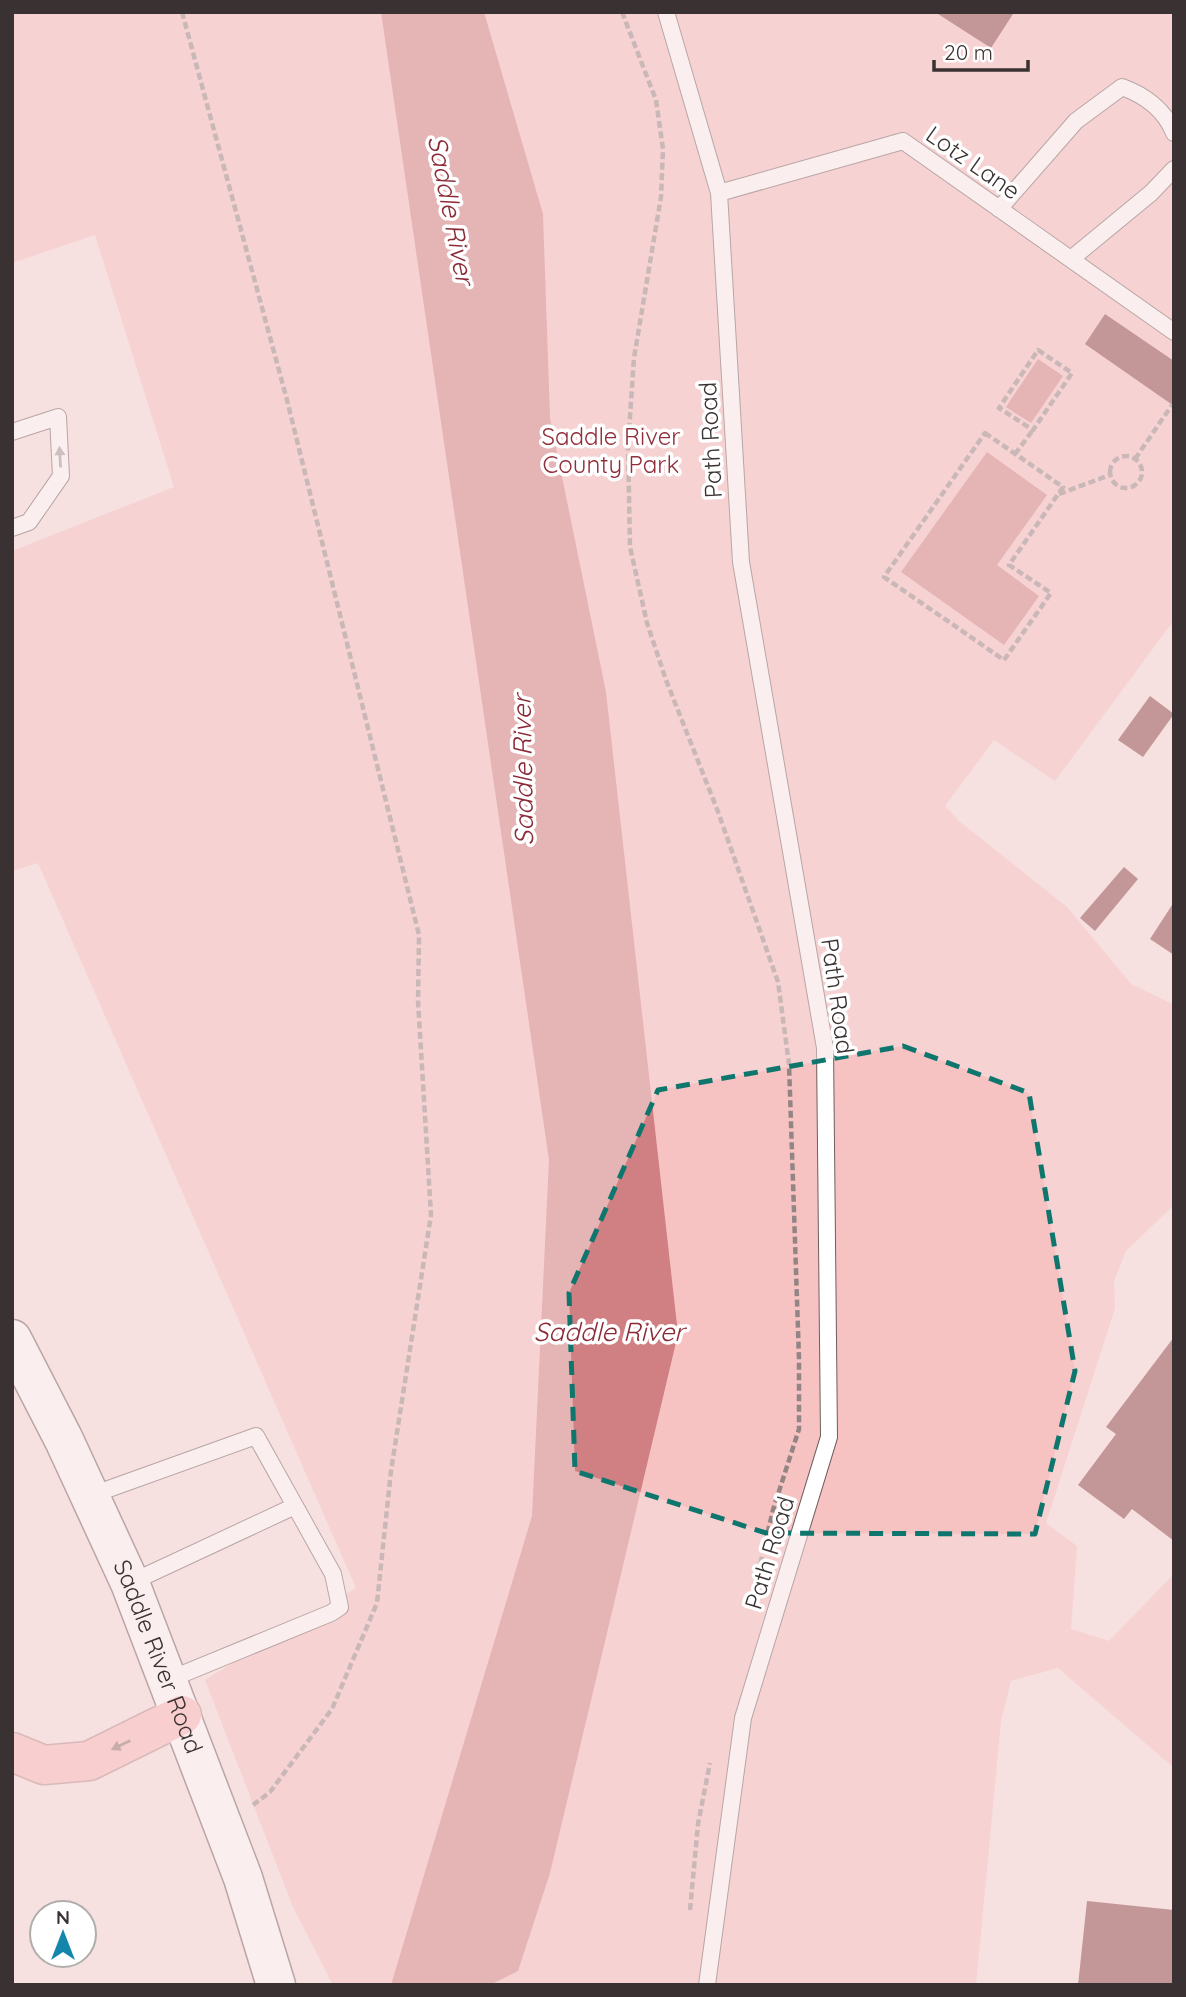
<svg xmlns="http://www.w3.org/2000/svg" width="1186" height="1997" viewBox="0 0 1186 1997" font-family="Quicksand,sans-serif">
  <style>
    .green { fill: #f7c2c2 }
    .water { fill: #d07f82 }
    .building { fill: #863c42 }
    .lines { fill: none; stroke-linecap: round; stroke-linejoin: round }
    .lane-casing { stroke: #705e5e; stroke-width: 18 }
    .secondary-casing { stroke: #705e5e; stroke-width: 41 }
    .highway-casing { stroke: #b78a8b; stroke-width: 41 }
    .path { stroke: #948585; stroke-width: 4.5; stroke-dasharray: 7 3.5; stroke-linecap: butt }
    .lane { stroke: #fff; stroke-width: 16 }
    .secondary { stroke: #fff; stroke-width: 38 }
    .highway { stroke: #fab9bb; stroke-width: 38 }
    .oneway { fill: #9c9898 }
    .oneway2 { fill: #906f70 }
    .marked { fill: none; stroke: #0f766e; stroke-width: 5; stroke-dasharray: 14 9; stroke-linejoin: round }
    .labels { text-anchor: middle; stroke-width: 7; stroke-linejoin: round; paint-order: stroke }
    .street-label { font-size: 24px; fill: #3a3232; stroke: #fff }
    .park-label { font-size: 24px; fill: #902f3a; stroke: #fff }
    .water-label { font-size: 26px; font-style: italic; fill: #8b2a36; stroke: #fff }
  </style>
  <rect width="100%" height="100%" fill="#f6e0e0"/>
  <path class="green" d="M12,12H1174V620L1055,781L994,740L945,806L959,821L1067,907L1131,984L1174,1005V1205L1126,1251L1114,1281L1115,1308L1046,1523L1077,1546L1071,1629L1109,1641L1174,1574V1768L1058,1668L1011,1681L1001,1721L976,1985H333L293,1907L205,1680L356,1588L38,863L12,871V551L174,487L95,235L12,263Z"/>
  <path class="water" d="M381,12H484L543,214L550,418L606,692L678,1334L550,1873L518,1971L490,1985H391L532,1516L549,1160Z
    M1038,359L1063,376L1031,423L1006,407Z
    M987,452L1047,495L997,565L1039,596L1004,645L901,572Z"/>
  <path class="building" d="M940,12H1009L1013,14L991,48L938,14Z
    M1105,314L1174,361V406L1085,344Z
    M1150,696L1174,714L1143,757L1118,740Z
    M1124,867L1138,879L1095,931L1080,918Z
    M1174,902V955L1150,939Z
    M1174,1337V1541L1132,1509L1124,1519L1078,1485L1116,1434L1106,1427Z
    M1087,1901L1174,1910V1985H1078Z"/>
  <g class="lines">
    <g class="lane-casing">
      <path id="lane" d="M666,12L719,193L741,562L825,1048L829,1437L743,1718L707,1985
        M719,193L903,141L1174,332
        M999,209L1076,121L1122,87C1144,95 1165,110 1174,133
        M1071,259L1151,193L1174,169
        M12,432L58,417L61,476L29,522L12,528
        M89,1496L256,1436L333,1574L340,1607L331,1613L168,1680
        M130,1583L295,1506"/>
    </g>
    <g class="secondary-casing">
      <g id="secondary">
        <path id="s1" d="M12,1339L64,1440L130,1583L243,1878L276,1985"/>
      </g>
    </g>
    <g class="highway-casing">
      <path id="highway" d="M12,1752L44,1765L89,1761L182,1715"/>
    </g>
    <path class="path" d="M182,12L287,400L419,935L418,1001L431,1215L391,1471L377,1603L332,1709L270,1792L253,1805
      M622,12L656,100L663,149L661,197L634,358L628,446L630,547L647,623L666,680L717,809L778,982L789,1064L799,1359V1429L773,1510L753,1595
      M1038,350L1072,373L1033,430L999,408Z
      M985,433L1063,487L1009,565L1051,593L1004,660L884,577Z
      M1015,454L1033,430
      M1110 472a16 16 0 1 1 32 0a16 16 0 1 1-32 0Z
      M1135,459L1172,405
      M1059,494L1110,475
      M690,1910L698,1824L710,1763"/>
    <use href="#lane" class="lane"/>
    <use href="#secondary" class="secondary"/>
    <use href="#highway" class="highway"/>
  </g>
  <defs><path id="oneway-solid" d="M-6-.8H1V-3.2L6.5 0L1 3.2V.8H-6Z" transform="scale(1.75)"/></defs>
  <use class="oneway" href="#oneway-solid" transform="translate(60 457) rotate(-93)"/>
  <use class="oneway2" href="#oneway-solid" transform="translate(121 1745) rotate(154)"/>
  <path d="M0 0H1186V1997H0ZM903,1046L1029,1093L1075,1371L1035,1534L766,1533L575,1471L569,1293L658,1090Z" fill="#f6e0e0" fill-opacity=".55" fill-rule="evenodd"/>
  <path class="marked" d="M903,1046L1029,1093L1075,1371L1035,1534L766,1533L575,1471L569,1293L658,1090Z"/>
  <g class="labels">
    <g class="street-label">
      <text transform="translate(973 163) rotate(35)" y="8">Lotz Lane</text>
      <text transform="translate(711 440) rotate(-93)" y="8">Path Road</text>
      <text transform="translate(837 996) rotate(82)" y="8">Path Road</text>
      <text transform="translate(770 1553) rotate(-73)" y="8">Path Road</text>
      <text dy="8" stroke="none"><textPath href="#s1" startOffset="350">Saddle River Road</textPath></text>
    </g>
    <g class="park-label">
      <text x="611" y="445">Saddle River<tspan x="611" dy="28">County Park</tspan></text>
    </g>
    <g class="water-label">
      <text transform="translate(451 210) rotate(79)" y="9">Saddle River</text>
      <text transform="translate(523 770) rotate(-91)" y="9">Saddle River</text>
      <text x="609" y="1341">Saddle River</text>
    </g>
  </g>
  <rect width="1186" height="1997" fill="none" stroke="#3a3232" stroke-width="28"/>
  <g transform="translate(63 1934)"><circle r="33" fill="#ffffff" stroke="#b0adad" stroke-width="2"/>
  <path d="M0-5L12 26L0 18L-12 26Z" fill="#1486ac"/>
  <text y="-10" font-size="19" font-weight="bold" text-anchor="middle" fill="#3a3232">N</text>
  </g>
  <path d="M934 60v10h94v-10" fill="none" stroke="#3a3232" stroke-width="3.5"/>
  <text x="944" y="60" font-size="21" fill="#3a3232" stroke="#ffffff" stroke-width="5" paint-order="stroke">20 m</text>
</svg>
